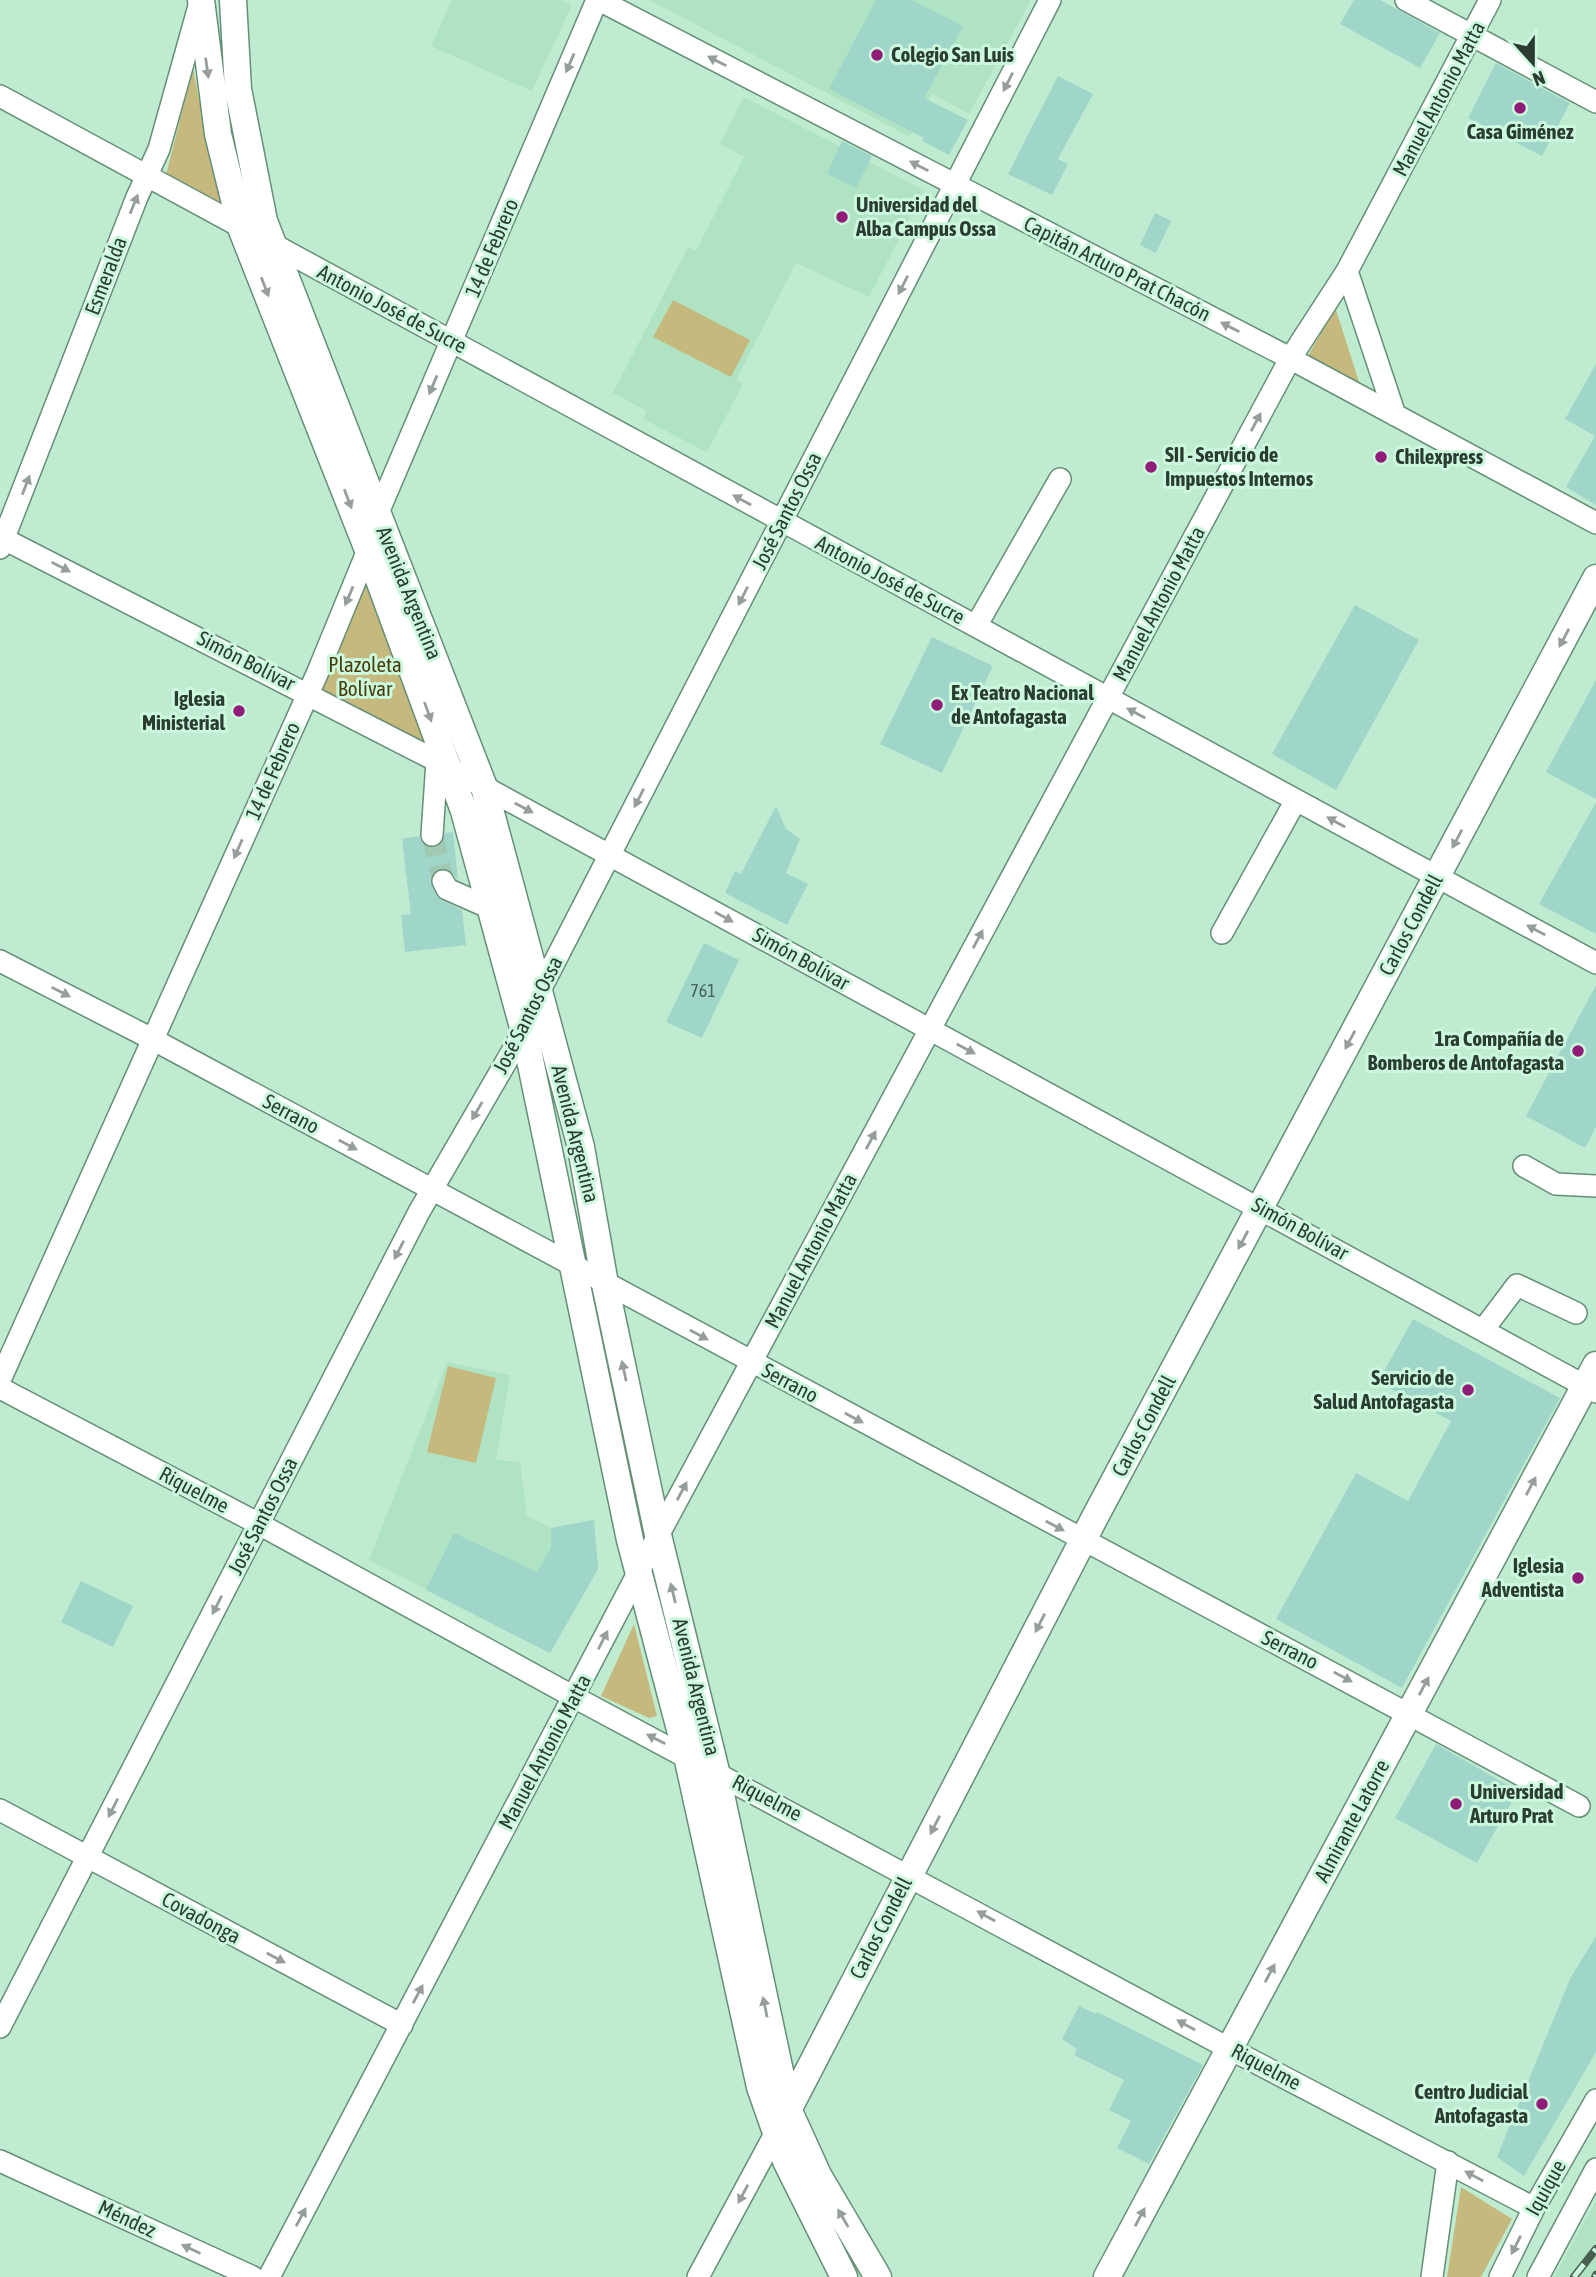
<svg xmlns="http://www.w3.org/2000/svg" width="1596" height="2277" viewBox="0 0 1596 2277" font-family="'Asap Condensed',sans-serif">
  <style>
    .built { fill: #afe3c3 }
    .green { fill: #c5b97d }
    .building { fill: #a0d6c9 }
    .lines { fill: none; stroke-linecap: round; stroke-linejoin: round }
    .minor-tunnel { stroke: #a1c9b1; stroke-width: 21; stroke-dasharray: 21 10; stroke-linecap: butt }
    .minor-casing { stroke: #658f76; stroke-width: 24 }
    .major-casing { stroke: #658f76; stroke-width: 29 }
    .minor { stroke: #fff; stroke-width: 21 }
    .major { stroke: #fff; stroke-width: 26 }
    .rail-casing { stroke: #485f51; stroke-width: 8 }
    .rail { stroke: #ccf9de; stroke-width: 5; stroke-dasharray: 16; stroke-linecap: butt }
    .oneway { fill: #959e98 }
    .poi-dot { fill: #911b79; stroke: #ccf9de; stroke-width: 2.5 }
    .labels { text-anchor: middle; stroke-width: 6; stroke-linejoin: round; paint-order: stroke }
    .number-label { font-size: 18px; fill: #486358 }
    .poi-label { font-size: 21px; font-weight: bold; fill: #2b3d32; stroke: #ccf9de; text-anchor: start }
    .street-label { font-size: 21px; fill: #2b3d32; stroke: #ccf9de }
    .park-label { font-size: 21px; fill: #483e0c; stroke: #ccf9de }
  </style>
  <rect width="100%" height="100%" fill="#bfecd1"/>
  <path class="built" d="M452,0H561L572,5L532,91L431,46Z
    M649,0H1031L969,114L932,94L910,137Z
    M744,97L924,190L869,297L796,263L736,380L743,384L707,452L643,419L647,411L613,393L688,247L696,251L744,157L720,144Z
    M447,1362L510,1375L496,1460L520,1462L527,1516L551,1528L594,1520L598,1569L550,1653L369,1560Z
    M1596,2200V2277H1554Z"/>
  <path class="green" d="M193,68L207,141L228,206L166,175Z
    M673,300L750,340L731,377L653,337Z
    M1335,307L1360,385L1307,358Z
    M368,550L449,768L308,692Z
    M448,1366L496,1378L476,1463L427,1452Z
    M634,1624L657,1716L649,1718L601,1696Z
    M1461,2187L1512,2219L1481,2277H1447Z"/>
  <path class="building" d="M876,0H911L963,26L924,98L968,120L949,155L922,141L924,138L829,89Z
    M1354,0H1380L1440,33L1420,68L1340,24Z
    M1496,63L1570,103L1542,156L1468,118Z
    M1058,76L1093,94L1058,159L1068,164L1052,195L1008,174Z
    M842,141L872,156L856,188L827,174Z
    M1155,213L1171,221L1156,253L1140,245Z
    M1596,364V505L1566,487L1595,436L1565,419Z
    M1355,605L1419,640L1336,790L1272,754Z
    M932,637L993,666L942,773L880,744Z
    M1596,680V799L1546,772Z
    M1596,802V934L1539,904Z
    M776,806L786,829L800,839L786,873L808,884L787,925L725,893L735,871L741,874Z
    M453,832L458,880L451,871L443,868L432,873L430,881L441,900L462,910L466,945L405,952L401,915L411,914L402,839L419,836L424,845L432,848L442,843L445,833Z
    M704,943L739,960L702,1038L666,1022Z
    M1596,985V1127L1585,1148L1526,1116Z
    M1413,1319L1560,1398L1402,1688L1276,1619L1356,1473L1408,1501L1451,1421L1378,1382Z
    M594,1520L598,1569L550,1653L426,1590L454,1533L537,1572L551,1548V1528Z
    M81,1581L133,1606L113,1647L61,1622Z
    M1436,1744L1518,1791L1477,1863L1395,1818Z
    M1596,1936V2052L1524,2176L1497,2157L1570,1979Z
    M1079,2006L1096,2014L1097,2012L1203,2065L1149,2164L1117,2148L1131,2121L1109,2110L1124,2080L1074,2055L1077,2049L1062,2039Z"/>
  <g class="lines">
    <path class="minor-tunnel" d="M432,835L443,881"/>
    <g class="minor-casing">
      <path id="minor" d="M599,0L1282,354L1596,523
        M1406,0L1596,102
        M0,96L1596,963
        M1347,271L1395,415
        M0,537L431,758L1596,1392
        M0,548L137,197L159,149L199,6
        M976,626L1060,479
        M432,835L437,761
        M443,881L447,889L490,908
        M1222,933L1296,800
        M0,961L154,1040L1579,1806
        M1524,1166L1556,1184L1596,1186
        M1483,1330L1517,1285L1576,1313
        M0,1380L317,674L368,550L377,515L597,0
        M0,1388L259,1524L574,1697L1230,2049L1534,2208
        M0,1810L402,2025
        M0,2027L419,1212L524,1031L538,994L1050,0
        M0,2161L253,2277
        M269,2277L638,1573L1290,359L1347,271L1490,0
        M698,2277L775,2134
        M1432,2277L1448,2162
        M1500,2277L1534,2208L1596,2100
        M1538,2277L1596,2169"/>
    </g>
    <g class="major-casing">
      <path id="major" d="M201,0L218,134L241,228L368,550L464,811L524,1031L630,1540L687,1756L760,2087L786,2161L844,2277
        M233,0L238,89L264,221L484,787L581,1147L605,1284L658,1535L716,1771L788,2109L818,2175L878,2277
        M787,2112L1095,1517L1596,578
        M1107,2277L1596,1365"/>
    </g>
    <use href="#minor" class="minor"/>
    <use href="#major" class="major"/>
    <g class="rail-casing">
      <path id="rail" d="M1574,2277L1596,2249
        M1595,2277L1596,2275"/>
    </g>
    <use href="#rail" class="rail"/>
  </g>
  <defs><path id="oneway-solid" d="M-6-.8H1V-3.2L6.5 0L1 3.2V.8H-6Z" transform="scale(1.75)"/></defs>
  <g class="oneway">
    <use href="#oneway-solid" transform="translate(717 61) rotate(-153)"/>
    <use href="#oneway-solid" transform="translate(570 63) rotate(113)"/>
    <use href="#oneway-solid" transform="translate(207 68) rotate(82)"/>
    <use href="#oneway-solid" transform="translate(1008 82) rotate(117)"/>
    <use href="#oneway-solid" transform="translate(919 166) rotate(-153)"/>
    <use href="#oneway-solid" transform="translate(134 204) rotate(-68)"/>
    <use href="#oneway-solid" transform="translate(903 285) rotate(117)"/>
    <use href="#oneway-solid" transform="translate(265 287) rotate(69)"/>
    <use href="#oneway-solid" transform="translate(1230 327) rotate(-153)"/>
    <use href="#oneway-solid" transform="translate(433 385) rotate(113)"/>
    <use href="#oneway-solid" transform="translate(1256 422) rotate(-62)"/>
    <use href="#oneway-solid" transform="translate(26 485) rotate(-69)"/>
    <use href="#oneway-solid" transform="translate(348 499) rotate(69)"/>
    <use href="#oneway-solid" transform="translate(742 500) rotate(-151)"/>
    <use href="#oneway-solid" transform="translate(61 567) rotate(27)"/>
    <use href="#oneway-solid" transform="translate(349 596) rotate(113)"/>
    <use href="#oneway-solid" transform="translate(743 596) rotate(117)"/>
    <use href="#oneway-solid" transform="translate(1564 638) rotate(118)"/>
    <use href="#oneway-solid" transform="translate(428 712) rotate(70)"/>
    <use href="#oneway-solid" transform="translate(1136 713) rotate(-152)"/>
    <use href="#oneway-solid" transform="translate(639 798) rotate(117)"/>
    <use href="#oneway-solid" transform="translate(524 808) rotate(28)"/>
    <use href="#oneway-solid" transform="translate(1336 822) rotate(-151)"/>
    <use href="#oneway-solid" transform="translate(1457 839) rotate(118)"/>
    <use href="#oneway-solid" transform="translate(238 849) rotate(114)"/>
    <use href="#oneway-solid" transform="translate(724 917) rotate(29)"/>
    <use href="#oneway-solid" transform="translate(1536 930) rotate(-152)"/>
    <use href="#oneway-solid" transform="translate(978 939) rotate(-62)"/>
    <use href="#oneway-solid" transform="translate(61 992) rotate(27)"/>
    <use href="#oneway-solid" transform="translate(1350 1040) rotate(118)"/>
    <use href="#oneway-solid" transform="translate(966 1049) rotate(28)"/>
    <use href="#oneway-solid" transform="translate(477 1111) rotate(120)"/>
    <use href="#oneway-solid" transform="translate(871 1140) rotate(-62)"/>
    <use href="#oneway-solid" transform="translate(348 1145) rotate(28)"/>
    <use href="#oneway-solid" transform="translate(1243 1240) rotate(118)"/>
    <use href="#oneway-solid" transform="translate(399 1250) rotate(117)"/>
    <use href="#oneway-solid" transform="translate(699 1335) rotate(28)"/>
    <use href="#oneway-solid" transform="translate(624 1371) rotate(-102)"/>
    <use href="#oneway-solid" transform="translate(854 1418) rotate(28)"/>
    <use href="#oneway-solid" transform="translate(1531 1486) rotate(-62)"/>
    <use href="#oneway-solid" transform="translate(682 1491) rotate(-62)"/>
    <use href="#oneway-solid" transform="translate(1055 1526) rotate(28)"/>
    <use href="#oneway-solid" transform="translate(673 1593) rotate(-104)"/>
    <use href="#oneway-solid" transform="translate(217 1605) rotate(117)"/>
    <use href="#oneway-solid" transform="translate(1040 1623) rotate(117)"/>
    <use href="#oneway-solid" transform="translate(603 1640) rotate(-63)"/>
    <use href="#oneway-solid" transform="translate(1343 1677) rotate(28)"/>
    <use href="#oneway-solid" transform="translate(1424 1686) rotate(-62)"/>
    <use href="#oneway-solid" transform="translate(656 1739) rotate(-153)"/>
    <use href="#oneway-solid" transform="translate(113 1808) rotate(117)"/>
    <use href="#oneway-solid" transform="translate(935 1825) rotate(117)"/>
    <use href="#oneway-solid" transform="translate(986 1916) rotate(-151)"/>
    <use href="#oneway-solid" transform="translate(276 1958) rotate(28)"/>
    <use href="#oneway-solid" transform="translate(1270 1973) rotate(-62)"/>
    <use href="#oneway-solid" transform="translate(418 1994) rotate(-62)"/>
    <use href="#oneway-solid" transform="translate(765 2007) rotate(-102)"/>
    <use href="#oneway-solid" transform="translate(1186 2025) rotate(-151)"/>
    <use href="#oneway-solid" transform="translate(1474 2176) rotate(-152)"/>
    <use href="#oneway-solid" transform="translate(743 2194) rotate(118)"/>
    <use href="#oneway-solid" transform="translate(301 2217) rotate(-62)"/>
    <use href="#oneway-solid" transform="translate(1140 2217) rotate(-62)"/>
    <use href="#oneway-solid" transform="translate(843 2218) rotate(-120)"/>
    <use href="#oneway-solid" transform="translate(1516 2245) rotate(117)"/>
    <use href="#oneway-solid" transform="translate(191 2249) rotate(-155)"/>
  </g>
  <g class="poi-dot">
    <circle cx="877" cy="55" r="7"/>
    <circle cx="1520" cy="108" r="7"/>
    <circle cx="842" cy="217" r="7"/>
    <circle cx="1381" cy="457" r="7"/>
    <circle cx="1151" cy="467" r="7"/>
    <circle cx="937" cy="705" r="7"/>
    <circle cx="239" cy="711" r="7"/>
    <circle cx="1578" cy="1051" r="7"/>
    <circle cx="1468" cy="1390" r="7"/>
    <circle cx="1578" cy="1578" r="7"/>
    <circle cx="1456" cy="1804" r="7"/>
    <circle cx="1542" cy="2104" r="7"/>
  </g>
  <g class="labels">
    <g class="number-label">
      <text x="703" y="997">761</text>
    </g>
    <g class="poi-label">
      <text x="891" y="62">Colegio San Luis</text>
      <text x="1520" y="139" text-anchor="middle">Casa Giménez</text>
      <text x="856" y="212">Universidad del<tspan x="856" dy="24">Alba Campus Ossa</tspan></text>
      <text x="1165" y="462">SII - Servicio de<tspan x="1165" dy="24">Impuestos Internos</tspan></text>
      <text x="1395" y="464">Chilexpress</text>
      <text x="951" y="700">Ex Teatro Nacional<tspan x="951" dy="24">de Antofagasta</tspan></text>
      <text x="225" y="706" text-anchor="end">Iglesia<tspan x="225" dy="24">Ministerial</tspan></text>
      <text x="1564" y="1046" text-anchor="end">1ra Compañía de<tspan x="1564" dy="24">Bomberos de Antofagasta</tspan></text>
      <text x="1454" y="1385" text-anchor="end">Servicio de<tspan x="1454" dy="24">Salud Antofagasta</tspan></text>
      <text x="1564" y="1573" text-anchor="end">Iglesia<tspan x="1564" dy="24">Adventista</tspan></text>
      <text x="1470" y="1799">Universidad<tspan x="1470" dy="24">Arturo Prat</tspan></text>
      <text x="1528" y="2099" text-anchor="end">Centro Judicial<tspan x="1528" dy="24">Antofagasta</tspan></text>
    </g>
    <g class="street-label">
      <text transform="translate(1439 99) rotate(-62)" y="7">Manuel Antonio Matta</text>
      <text transform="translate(492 248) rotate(-67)" y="7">14 de Febrero</text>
      <text transform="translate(1117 269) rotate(27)" y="7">Capitán Arturo Prat Chacón</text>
      <text transform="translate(106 276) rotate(-69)" y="7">Esmeralda</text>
      <text transform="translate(392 309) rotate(28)" y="7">Antonio José de Sucre</text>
      <text transform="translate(787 511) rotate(-63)" y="7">José Santos Ossa</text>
      <text transform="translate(890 580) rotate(28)" y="7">Antonio José de Sucre</text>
      <text transform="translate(409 593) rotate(68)" y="7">Avenida Argentina</text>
      <text transform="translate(1159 604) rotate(-62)" y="7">Manuel Antonio Matta</text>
      <text transform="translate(246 661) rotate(27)" y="7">Simón Bolívar</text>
      <text transform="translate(273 771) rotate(-66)" y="7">14 de Febrero</text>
      <text transform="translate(1411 925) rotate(-62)" y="7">Carlos Condell</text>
      <text transform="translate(801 959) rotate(29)" y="7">Simón Bolívar</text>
      <text transform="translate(528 1015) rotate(-63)" y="7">José Santos Ossa</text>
      <text transform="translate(291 1114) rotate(28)" y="7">Serrano</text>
      <text transform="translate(575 1134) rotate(76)" y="7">Avenida Argentina</text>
      <text transform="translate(1300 1229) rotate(29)" y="7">Simón Bolívar</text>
      <text transform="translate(811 1251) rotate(-62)" y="7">Manuel Antonio Matta</text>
      <text transform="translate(790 1383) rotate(28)" y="7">Serrano</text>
      <text transform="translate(1144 1426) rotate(-62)" y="7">Carlos Condell</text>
      <text transform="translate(194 1490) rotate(28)" y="7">Riquelme</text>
      <text transform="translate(263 1516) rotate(-63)" y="7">José Santos Ossa</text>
      <text transform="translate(1290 1650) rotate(27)" y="7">Serrano</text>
      <text transform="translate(696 1687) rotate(76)" y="7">Avenida Argentina</text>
      <text transform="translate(545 1752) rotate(-62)" y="7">Manuel Antonio Matta</text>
      <text transform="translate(767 1798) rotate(28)" y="7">Riquelme</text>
      <text transform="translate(1352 1821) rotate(-62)" y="7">Almirante Latorre</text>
      <text transform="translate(201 1918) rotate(28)" y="7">Covadonga</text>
      <text transform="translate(881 1928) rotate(-63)" y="7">Carlos Condell</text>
      <text transform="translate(1266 2067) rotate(28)" y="7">Riquelme</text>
      <text transform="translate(1546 2188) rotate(-61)" y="7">Iquique</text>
      <text transform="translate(127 2219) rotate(25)" y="7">Méndez</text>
    </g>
    <g class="park-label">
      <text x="365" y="672">Plazoleta<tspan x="365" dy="24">Bolívar</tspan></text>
    </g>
  </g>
  <g transform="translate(1533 63) rotate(159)" stroke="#ccf9de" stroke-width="5" paint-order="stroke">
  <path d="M0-5L12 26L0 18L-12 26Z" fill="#2b3d32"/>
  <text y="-10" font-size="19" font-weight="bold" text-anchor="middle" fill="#2b3d32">N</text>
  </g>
</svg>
